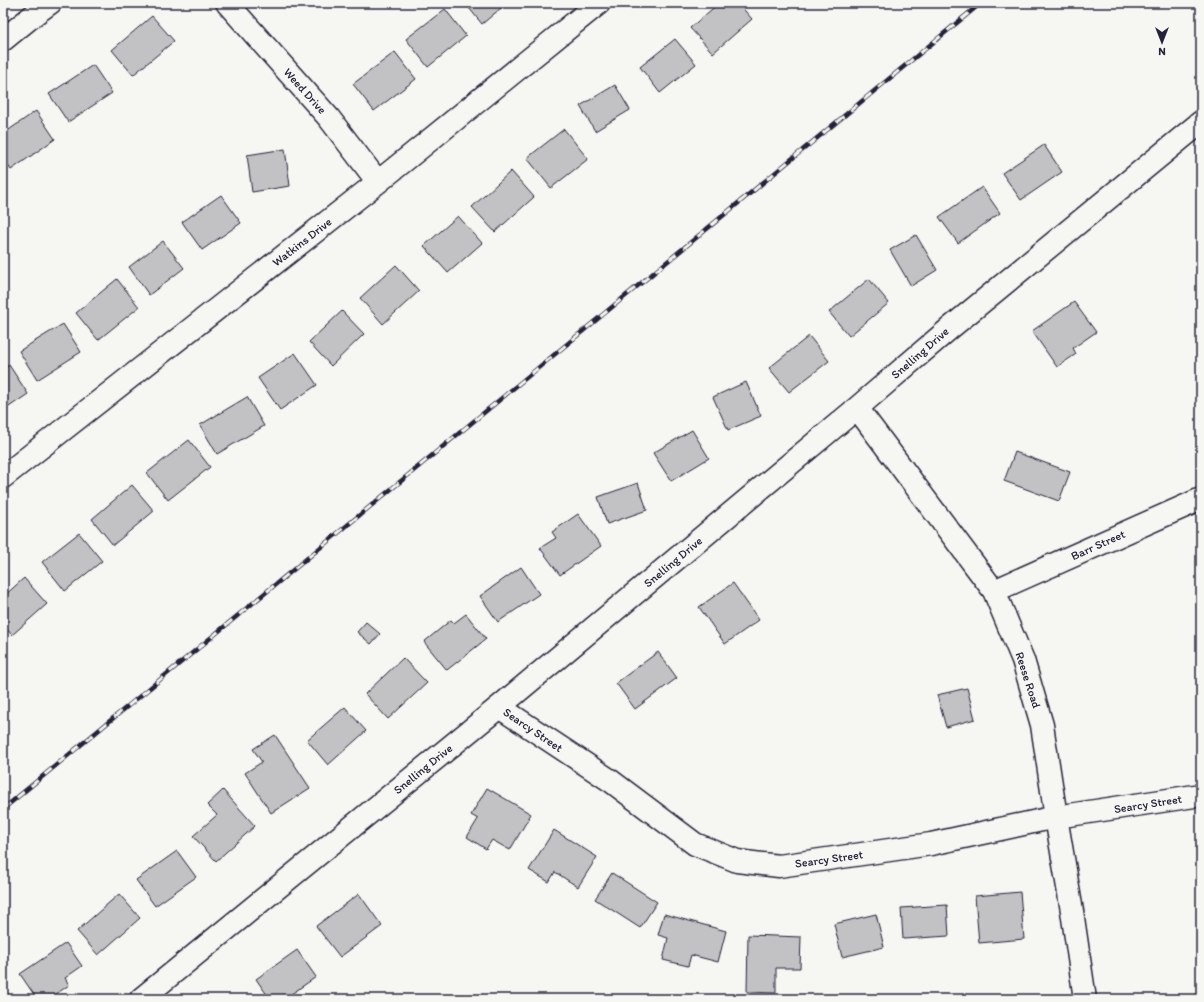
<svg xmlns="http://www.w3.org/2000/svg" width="1204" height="1002" viewBox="0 0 1204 1002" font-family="Itim,sans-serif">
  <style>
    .building { fill: #c2c2c4; stroke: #22223b }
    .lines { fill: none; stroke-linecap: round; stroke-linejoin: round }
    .minor-casing { stroke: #22223b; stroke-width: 25 }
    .minor { stroke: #f6f6f2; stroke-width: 22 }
    .rail-casing { stroke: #22223b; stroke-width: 4.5 }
    .rail { stroke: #f6f6f2; stroke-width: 3; stroke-dasharray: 9; stroke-linecap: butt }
    .labels { text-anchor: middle; stroke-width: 3; stroke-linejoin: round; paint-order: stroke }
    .street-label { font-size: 12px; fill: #22223b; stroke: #f6f6f2 }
  </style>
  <rect width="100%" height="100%" fill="#f6f6f2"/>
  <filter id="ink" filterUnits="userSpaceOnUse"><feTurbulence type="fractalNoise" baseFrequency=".025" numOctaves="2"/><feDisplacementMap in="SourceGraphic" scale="8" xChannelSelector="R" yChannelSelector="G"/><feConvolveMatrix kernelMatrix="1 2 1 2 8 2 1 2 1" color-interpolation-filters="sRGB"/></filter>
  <g filter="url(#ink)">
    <path class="building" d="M465,3H507L482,24Z
      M719,3H738L752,19L713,53L690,28Z
      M445,9L466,36L428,67L406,39Z
      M152,16L174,41L133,75L112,50Z
      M675,39L696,64L660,93L640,67Z
      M395,52L416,79L374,111L353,84Z
      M93,65L112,93L68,122L49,94Z
      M615,85L630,110L595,131L580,106Z
      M36,111L55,139L11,170L3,157V134Z
      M564,129L588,159L551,188L527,158Z
      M1044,145L1062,172L1021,200L1002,173Z
      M285,149L290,186L252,192L247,155Z
      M511,171L534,197L495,232L472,207Z
      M982,187L1000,213L958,243L939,217Z
      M221,195L241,223L202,250L182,222Z
      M458,216L482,243L448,273L424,246Z
      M916,235L937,270L911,286L890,250Z
      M163,241L184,268L149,295L129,267Z
      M396,265L419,291L383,324L360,298Z
      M117,279L139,307L98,340L76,313Z
      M869,279L889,303L849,336L829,312Z
      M1074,302L1096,332L1073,348L1076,354L1057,367L1032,331Z
      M342,311L364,334L331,366L309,342Z
      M63,324L81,352L37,380L19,351Z
      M809,336L829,361L789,392L769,368Z
      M295,353L317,385L280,410L258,378Z
      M9,365L28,394L3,411V369Z
      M746,382L761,416L728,430L713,397Z
      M247,397L264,426L217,454L200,425Z
      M692,430L709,458L671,481L653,453Z
      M189,440L210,467L168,500L147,473Z
      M1015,452L1070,472L1059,501L1004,481Z
      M638,483L647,510L607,524L598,497Z
      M132,485L154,511L113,545L92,519Z
      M578,514L601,546L560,575L540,548L556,538L552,532Z
      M79,533L102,561L65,591L42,562Z
      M521,567L539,594L498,622L480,596Z
      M24,578L47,604L12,635L3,625V597Z
      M733,583L759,620L725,644L699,607Z
      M466,614L486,639L447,670L424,642L451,620L454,623Z
      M366,622L380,634L371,644L357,632Z
      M658,652L677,678L635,709L616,683Z
      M403,658L427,683L388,719L365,694Z
      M967,688L975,719L946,727L937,695Z
      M345,707L366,731L328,765L307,740Z
      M275,735L310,788L271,813L245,773L262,762L253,749Z
      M487,788L531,814L510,850L492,840L486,849L467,837L478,819L471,815Z
      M223,790L255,826L216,861L193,836L217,815L207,805Z
      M554,830L597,857L578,887L555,872L549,882L529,870Z
      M177,851L196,877L155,906L136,880Z
      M612,873L657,902L640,928L595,899Z
      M1020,892L1024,939L979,943L975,896Z
      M119,894L140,918L98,955L77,931Z
      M359,894L382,926L340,957L316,926Z
      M947,905L949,936L903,939L901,908Z
      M664,914L726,931L718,962L691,955L688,966L663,960L668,938L658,935Z
      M876,914L884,947L842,957L834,924Z
      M748,935L801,937L800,968H776V993L747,992Z
      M66,943L82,966L65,978L69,985L49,999H37L20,974Z
      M297,950L316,977L284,999H270L256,979Z
      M3,988L12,999H3Z"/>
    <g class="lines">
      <g class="minor-casing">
        <path id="minor" d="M227,3L329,118L378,182
          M3,40L35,14L50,3
          M857,408L994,591L1023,660L1042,725L1056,817L1072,911L1085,999
          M3,477L378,182L599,3
          M994,591L1201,499
          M499,707L611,781L695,844L737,861L779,866L931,844L1056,817L1201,795
          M141,999L499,707L857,408L949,329L1201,122"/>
      </g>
      <use href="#minor" class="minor"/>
      <g class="rail-casing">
        <path id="rail" d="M3,809L981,3"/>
      </g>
      <use href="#rail" class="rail"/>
    </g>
  </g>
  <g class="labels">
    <g class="street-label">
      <text transform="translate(305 91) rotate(48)" y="4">Weed Drive</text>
      <text transform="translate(302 242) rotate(-38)" y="4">Watkins Drive</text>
      <text transform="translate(920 353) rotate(-41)" y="4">Snelling Drive</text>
      <text transform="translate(1098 545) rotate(-24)" y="4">Barr Street</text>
      <text transform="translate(673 562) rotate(-40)" y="4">Snelling Drive</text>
      <text transform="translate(1028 680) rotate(72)" y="4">Reese Road</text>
      <text transform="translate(533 730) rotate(34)" y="4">Searcy Street</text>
      <text transform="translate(423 769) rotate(-39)" y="4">Snelling Drive</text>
      <text transform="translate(1148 804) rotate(-9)" y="4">Searcy Street</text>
      <text transform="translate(829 859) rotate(-8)" y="4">Searcy Street</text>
    </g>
  </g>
  <rect width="1204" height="1002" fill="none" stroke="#f6f6f2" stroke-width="16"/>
  <rect x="8" y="8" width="1188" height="986" fill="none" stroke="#22223b" stroke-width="1.5" filter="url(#ink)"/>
  <g transform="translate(1162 42) rotate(180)" stroke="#f6f6f2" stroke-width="3" paint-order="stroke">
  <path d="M0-3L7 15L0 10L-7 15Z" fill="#22223b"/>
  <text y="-6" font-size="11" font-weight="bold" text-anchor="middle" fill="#22223b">N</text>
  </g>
</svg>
